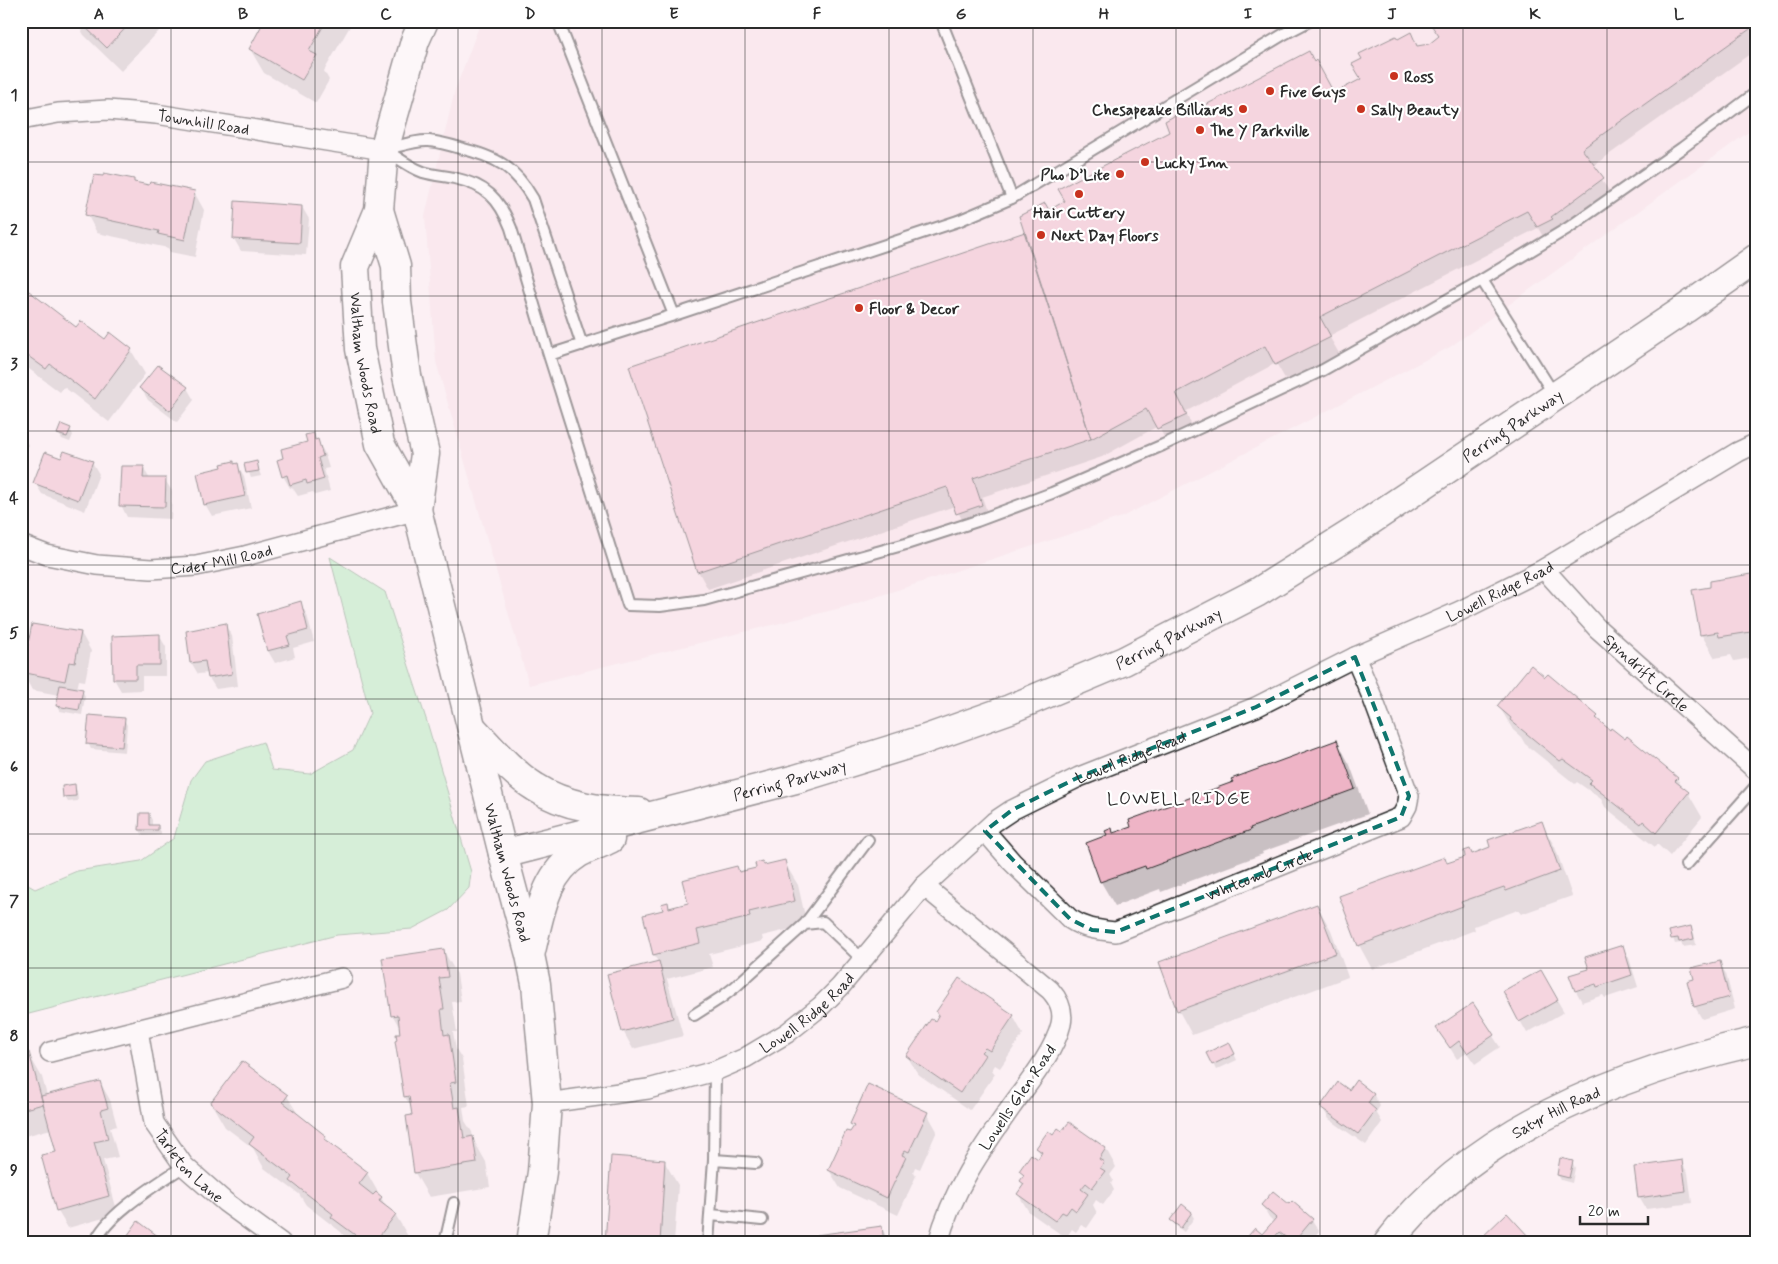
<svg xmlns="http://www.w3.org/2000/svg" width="1778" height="1264" viewBox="0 0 1778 1264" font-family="Mynerve,sans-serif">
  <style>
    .built { fill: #f8dee6 }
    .green { fill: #a9ecb7; stroke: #6a8c71 }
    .shadow { fill: #0003 }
    .building { fill: #eeb4c6; stroke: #2b2b2b }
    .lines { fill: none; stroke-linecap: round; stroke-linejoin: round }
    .lane-casing { stroke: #2b2b2b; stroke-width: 14 }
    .street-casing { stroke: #2b2b2b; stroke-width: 22 }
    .secondary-casing { stroke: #2b2b2b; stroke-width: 31 }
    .lane { stroke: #fff; stroke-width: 10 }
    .street { stroke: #fff; stroke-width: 19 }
    .secondary { stroke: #fff; stroke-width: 28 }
    .marked { fill: none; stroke: #0f766e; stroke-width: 4; stroke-dasharray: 10 6; stroke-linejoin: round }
    .grid { fill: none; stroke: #2b2b2b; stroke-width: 1; stroke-opacity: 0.55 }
    .poi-dot { fill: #c8321e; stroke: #fff; stroke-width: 2 }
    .labels { text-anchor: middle; stroke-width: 4.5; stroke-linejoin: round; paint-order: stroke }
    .poi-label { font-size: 16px; font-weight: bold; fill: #2b2b2b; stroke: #fff; text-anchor: start }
    .street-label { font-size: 16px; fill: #2b2b2b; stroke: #fff }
    .neighbourhood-label { font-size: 18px; letter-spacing: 1px; fill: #2b2b2b; stroke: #fff }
    .neatline { fill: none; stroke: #2b2b2b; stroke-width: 2 }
    .grid-label { font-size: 16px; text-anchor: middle; font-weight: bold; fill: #2b2b2b }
  </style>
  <rect width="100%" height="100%" fill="#fcf0f4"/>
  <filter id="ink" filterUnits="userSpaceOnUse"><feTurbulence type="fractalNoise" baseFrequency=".02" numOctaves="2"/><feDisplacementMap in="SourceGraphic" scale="10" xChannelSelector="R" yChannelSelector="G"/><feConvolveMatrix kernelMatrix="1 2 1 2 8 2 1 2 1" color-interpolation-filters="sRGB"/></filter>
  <g filter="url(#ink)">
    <path class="built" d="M481,21H1757V126L1450,347L1122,517L845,607L529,685L436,362L425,216L455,90Z"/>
    <path class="green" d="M330,557L385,592L427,722L471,872L469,888L448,910L412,929L337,935L21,1016V881L35,889L77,871L141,861L174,838L191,780L205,761L263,742L272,770L310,774L353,750L370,713Z"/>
    <path class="shadow" d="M76,21H163L157,28L159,31L121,71L84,35Z
      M266,21H353L324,71L329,80L316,103L264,73L250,49Z
      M1757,21V49L1593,166L1613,197L1561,235L1562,237L1548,245L1538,228L1329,336L1340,355L1287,382L1276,363L1185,412L1196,433L1169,446L1158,426L1102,457L982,497L991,523L968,531L955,506L708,589L698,571L1048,211L1067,202L1171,132L1194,113L1314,63L1334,94L1363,80L1397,41L1410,33L1418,47L1429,45L1439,37L1431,23Z
      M133,180L135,183L194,192L204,210L195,257L170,252L168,248L97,233L87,214Z
      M302,207L309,219L306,255L241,251L234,239Z
      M21,287L76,329L105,341L110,334L131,350L145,374L109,422L64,387L60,392L21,363Z
      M141,388H187L194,400L177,422L148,400Z
      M70,429L73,435L70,442L62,439L59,434Z
      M21,433L28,445L21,455Z
      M313,434L324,452L329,468L324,469L330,491L315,495L313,492L298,496L292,487L290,488L283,476Z
      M92,462L99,474L85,511L42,494L35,483Z
      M256,463L261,476L251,478L246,465Z
      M234,465H237L244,476L251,508L212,516L205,504Z
      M143,468L150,479L165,480L172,491L171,519L127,517L121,505Z
      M1757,574V657L1734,661L1731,655L1715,658L1701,634L1712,588Z
      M300,603L307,615L314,642L293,648L295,657L275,663L268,651L258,615Z
      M225,625L232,636L238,686L216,689L209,678V673L198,674L191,662Z
      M81,633L91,651L85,681L79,680L77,689L82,690L85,696L82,715L60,711L57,706L59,695L32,690L22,672L27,654Z
      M159,635L166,647V676H142V690L121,691L114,679Z
      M1548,676L1597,717L1601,724L1677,778L1683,789L1688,793L1702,817L1670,856L1657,844L1655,847L1605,807L1601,799L1577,782L1575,784L1525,744L1521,737L1513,730L1499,706L1546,679Z
      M124,719L127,725L125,752L91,749L88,743Z
      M1337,741L1350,765L1368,814L1262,852L1263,854L1161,892L1160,889L1115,906L1101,882L1088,844L1114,835Z
      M74,786L77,791L78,801L68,802L65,797Z
      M141,814H149L152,820V826H158L161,832V835L143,836L140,830Z
      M1541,823L1555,847L1572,896L1521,914L1518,910L1474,926L1475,930L1372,969L1359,945L1447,864L1491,848Z
      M784,862L798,885L807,925L762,936L763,941L709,954L713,967L667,979L683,1036L633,1049L623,1031L658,962L654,955L667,904L670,909L689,904L737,868L740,873Z
      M1317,906L1331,930L1348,977L1192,1035L1179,1011L1161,963Z
      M1691,928L1694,933L1696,945L1683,947L1681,943L1675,944L1671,932Z
      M1622,946L1629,958L1638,987L1605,998L1603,995L1582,1002L1576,991L1602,983L1601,981L1576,989V991L1571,976L1591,970Z
      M443,950L457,974L461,1001L452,1002L457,1032H453L456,1049L462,1059L469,1106L463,1107L465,1121L472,1132L473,1139L486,1162L490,1187L429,1197L415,1173L414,1116L413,1110L405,1097L401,1030L393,1016Z
      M1719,962L1726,974L1735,1009L1702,1019L1695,1007L1688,982L1695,980Z
      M1541,972L1564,1012L1527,1033L1504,992Z
      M1473,1005L1500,1047L1475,1064L1467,1053L1457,1059L1445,1040Z
      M937,1012L1013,1016L1023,1034L1000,1068L995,1065L992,1070L995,1074L970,1110L918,1074L907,1056L940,1016Z
      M1232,1049L1237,1060L1216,1070L1208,1054Z
      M28,1053L42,1077L47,1096L100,1082L110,1100L117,1126L110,1128L118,1157L103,1160L118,1214L68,1228L57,1210L58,1153L51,1129L21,1137V1055Z
      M1349,1092L1373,1094L1380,1106L1376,1112L1382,1122L1366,1145L1329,1119L1322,1107Z
      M287,1096L299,1116L326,1137L331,1147L367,1173L387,1208L395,1214L409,1238L406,1243H349L341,1232L306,1205L299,1194L264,1168L253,1148L225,1127L211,1103Z
      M927,1113L937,1131L920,1169L915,1167L913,1172L916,1176L898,1215L840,1188L829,1170L854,1128L851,1124Z
      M1069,1123L1106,1149L1116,1167L1110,1175L1113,1180L1111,1184L1114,1190L1103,1205L1096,1200L1093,1205L1097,1213L1087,1228L1081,1225L1076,1232L1072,1229L1066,1238L1029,1212L1018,1194L1024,1186L1021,1181L1024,1177L1021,1171L1038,1161L1041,1155L1037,1148L1053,1136L1063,1132Z
      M664,1161L678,1185L674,1243H607Z
      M1572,1162L1575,1168L1572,1183L1561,1180L1558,1175Z
      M1681,1162L1688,1173L1692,1203L1646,1209L1639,1197Z
      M1262,1205L1289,1206L1312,1220L1319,1231L1309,1243H1244L1262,1236L1274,1222L1269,1217Z
      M1191,1213L1194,1218L1184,1232L1175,1225L1172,1220Z
      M881,1227L890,1243H819Z"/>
    <path class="building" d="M79,21H132L107,48Z
      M264,21H326L309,51L317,55L302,80L249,49Z
      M1431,21H1757V24L1582,149L1604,178L1551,217L1553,219L1537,227L1527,211L1320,317L1331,337L1275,365L1265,346L1176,393L1187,415L1157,429L1146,409L1091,439L1019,216L1045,203L1049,210L1065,201L1058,189L1169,132L1165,121L1192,106L1194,111L1309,51L1314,62L1316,60L1334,93L1361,79L1352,64L1362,59L1359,54L1396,36L1398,39L1411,32L1417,46L1429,44L1439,36L1429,22Z
      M104,173L134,179V182L149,185L150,182L195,191L185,240L158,234L159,231L85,215L94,175L103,176Z
      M235,201L302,206L300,243L233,239Z
      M1025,232L1091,439L973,478L982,505L956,514L947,487L697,572L629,366Z
      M21,285L76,327L81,321L105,339L110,332L132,349L95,399L50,364L46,369L21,351Z
      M158,365L188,387L170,411L139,388Z
      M61,424L71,428L67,437L57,434Z
      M314,433L315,440L318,439L323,456L318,458L324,479L307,484L306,480L290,485L287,475L282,477L277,460L283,458L281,449L307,442L305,435Z
      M64,451L93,461L78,500L33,483L45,452L61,458Z
      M234,461V464L238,463L245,496L204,505L197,473L222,467L221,464Z
      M257,461L259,471L246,473L244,464Z
      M121,466H144L143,478H166L165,507L119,506Z
      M1757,573V631L1719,637L1718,632L1700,635L1692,590L1710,587V581Z
      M301,601L308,630L287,636L290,645L267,651L257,614Z
      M226,623L232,674L208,678L205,661L190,663L186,631Z
      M32,624L81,632L75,663L69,662L65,681L21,672V658L24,659L26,654Z
      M160,634V665H136V679H113L112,636Z
      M1531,665L1545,677L1548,674L1598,716L1596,718L1610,730L1611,728L1625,739L1627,736L1678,778L1675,781L1689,792L1656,833L1643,821L1641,824L1589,783L1592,780L1563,759L1560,761L1510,720L1511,718L1497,706Z
      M60,685L83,689L79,710L56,706Z
      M89,715L125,718L122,747L86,744Z
      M1337,740L1355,789L1250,828L1251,830L1146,869L1145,866L1100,882L1086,843L1107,835L1105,831L1112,828L1113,833L1131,827L1129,820L1233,782L1231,779Z
      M75,784L76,796L63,797L62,786Z
      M140,813H149V825H158V830H139Z
      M1542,821L1560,871L1506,891L1504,887L1461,902L1463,906L1358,946L1339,896L1445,857L1447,863L1465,857L1464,851L1470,849L1472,854L1490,847L1488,840Z
      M785,860L795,901L749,912L750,917L697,930L700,943L653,955L643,915L663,910L661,904L668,902L669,908L688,903L682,880L737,866L739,872L756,868L755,863L762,861L764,865Z
      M1317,904L1336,953L1177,1011L1159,962Z
      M1691,926L1694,939L1679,942L1678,938L1671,939L1669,931Z
      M1623,945L1632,975L1597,987L1596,984L1575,991L1569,975L1589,969L1585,957Z
      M444,949L448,977L439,978L444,1009H441L444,1035L449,1034L456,1082L450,1083L454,1108L459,1107L464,1138L473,1136L477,1163L414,1173L406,1116L412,1115L409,1096L404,1097L395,1041L397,1040L396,1034H400L398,1015L391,1016L382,958Z
      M659,961L673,1018L622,1032L607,974Z
      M1720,961L1729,997L1694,1007L1687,981L1694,979L1691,968Z
      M1541,970L1558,1000L1519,1022L1503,991Z
      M959,978L1014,1015L990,1051L985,1048L981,1052L985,1055L960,1093L906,1056L931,1019L935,1021L939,1014L936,1012Z
      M1473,1003L1494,1035L1467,1053L1459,1041L1450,1048L1436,1028Z
      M1229,1042L1235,1054L1212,1065L1206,1053Z
      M29,1052L43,1104L21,1110V1054Z
      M242,1061L288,1095L283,1102L326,1136L324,1139L368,1172L359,1184L373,1195L376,1192L382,1197L379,1201L396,1214L374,1243H366L331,1217L333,1214L290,1181L293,1177L249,1144L254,1137L210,1103Z
      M1356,1080L1374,1094L1368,1103L1376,1110L1358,1134L1320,1107L1338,1082L1349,1090Z
      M100,1081L108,1108L101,1110L108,1139L94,1142L109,1196L56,1211L41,1155L56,1152L41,1096Z
      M868,1084L928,1112L909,1152L905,1150L902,1155L906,1157L887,1198L828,1170L846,1131L850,1132L854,1126L850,1124Z
      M1069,1122L1106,1148L1099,1159L1104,1162L1100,1168L1105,1171L1092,1188L1086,1183L1081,1189L1088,1194L1076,1211L1071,1207L1066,1214L1062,1212L1055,1221L1017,1194L1024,1184L1020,1181L1024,1175L1019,1171L1031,1154L1038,1159L1042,1152L1036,1148L1048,1131L1053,1135L1058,1128L1062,1131Z
      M611,1156L665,1160L660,1243H605Z
      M1560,1158L1573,1161L1569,1178L1557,1175Z
      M1682,1160L1686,1191L1638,1198L1634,1167Z
      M1273,1191L1289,1204L1292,1201L1313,1219L1293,1243L1279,1232L1271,1241L1273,1243H1242L1255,1228L1262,1234L1276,1218L1261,1205Z
      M1182,1204L1192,1212L1181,1228L1170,1220Z
      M1507,1213L1529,1237L1531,1235L1539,1243H1476Z
      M138,1221L167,1243H122Z
      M882,1226L884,1243H817L816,1235Z"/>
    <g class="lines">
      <g class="lane-casing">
        <path id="lane" d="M558,21L674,315L549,355L628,605L660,606L704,600L906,544L977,521L1052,493L1163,445L1323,370L1482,280L1568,228L1682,148L1757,92
          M941,21L1012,198
          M387,149C400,146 416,140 429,141C439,142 450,145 460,148C496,157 514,166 533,199L582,345
          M387,151C398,158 411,168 423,172C433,175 444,176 454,178C486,185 499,198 511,228L549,355
          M1482,280L1555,396
          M674,315L958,221L1012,198L1284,34L1309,21
          M1686,865L1757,785
          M805,924L823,922L862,959
          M694,1015L722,997L735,987L805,924L868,840
          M714,1160L756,1163
          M711,1215L762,1220
          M95,1243C106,1214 159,1183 184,1166
          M445,1243L454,1203
          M708,1243L714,1160L715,1071"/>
      </g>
      <g class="street-casing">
        <g id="street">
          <path id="s1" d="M21,120L58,113L108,110L156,114L384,150"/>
          <path id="s2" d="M21,545L47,555L97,565L151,569L196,566L245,556L417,510"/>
          <path id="s3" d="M1544,569L1597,628L1757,771"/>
          <path id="s4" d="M985,831L1012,862L1070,919C1085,929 1099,930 1116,932L1401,817L1407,806L1409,796L1373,699L1355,657"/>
          <path d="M924,886L1050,990C1059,1000 1064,1010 1061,1024C1055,1050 1030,1081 1014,1103C983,1147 952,1190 938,1243"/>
          <path id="s5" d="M138,1030L154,1123L184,1166L225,1202L281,1243"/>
          <path d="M50,1052L342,978"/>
          <path id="s6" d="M547,1103L648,1089L715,1071L745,1058L787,1033L821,1006L840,987L924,886L994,822L1012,810L1079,777L1256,707L1355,657L1460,611L1544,569L1738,452L1757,443"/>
        </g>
      </g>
      <g class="secondary-casing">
        <g id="secondary">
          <path id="s7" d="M424,21L415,41L384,150L379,210L355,267L360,349L380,444L417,510L503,854L530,955L536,984L547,1103L542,1172L531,1243"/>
          <path d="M379,210L396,266L397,302L407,376L425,454L417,510"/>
          <path d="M473,729C492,749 511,772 535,787C565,807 605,811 639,812"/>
          <path id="s8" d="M503,854L796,779L926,739L1010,709L1124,661L1258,592L1355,531L1685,309L1757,258"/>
          <path d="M531,951C540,915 544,874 579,853C588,848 600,844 610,839"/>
          <path id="s9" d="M1388,1243C1475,1129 1622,1072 1757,1041"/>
        </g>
      </g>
      <use href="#lane" class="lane"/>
      <use href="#street" class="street"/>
      <use href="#secondary" class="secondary"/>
    </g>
  </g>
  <path d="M0 0H1778V1264H0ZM1355,657L1409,796L1401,817L1116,932L1092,930L1070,919L985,831L1012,810L1079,777L1256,707Z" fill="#fcf0f4" fill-opacity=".55" fill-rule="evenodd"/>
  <path class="marked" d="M1355,657L1409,796L1401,817L1116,932L1092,930L1070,919L985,831L1012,810L1079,777L1256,707Z"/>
  <path class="grid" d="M171,21V1243M315,21V1243M458,21V1243M602,21V1243M745,21V1243M889,21V1243M1033,21V1243M1176,21V1243M1320,21V1243M1463,21V1243M1607,21V1243M21,162H1757M21,296H1757M21,431H1757M21,565H1757M21,699H1757M21,834H1757M21,968H1757M21,1102H1757"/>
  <g class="poi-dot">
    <circle cx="1394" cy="76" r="5"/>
    <circle cx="1270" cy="91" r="5"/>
    <circle cx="1243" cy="109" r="5"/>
    <circle cx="1361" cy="109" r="5"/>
    <circle cx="1200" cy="130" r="5"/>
    <circle cx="1145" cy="162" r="5"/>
    <circle cx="1120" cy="174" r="5"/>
    <circle cx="1079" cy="194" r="5"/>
    <circle cx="1041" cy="235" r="5"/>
    <circle cx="859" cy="308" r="5"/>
  </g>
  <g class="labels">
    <g class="poi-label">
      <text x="1404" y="82">Ross</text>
      <text x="1280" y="97">Five Guys</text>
      <text x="1233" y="115" text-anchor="end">Chesapeake Billiards</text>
      <text x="1371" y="115">Sally Beauty</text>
      <text x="1210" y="136">The Y Parkville</text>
      <text x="1155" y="168">Lucky Inn</text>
      <text x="1110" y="180" text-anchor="end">Pho D’Lite</text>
      <text x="1079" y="218" text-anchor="middle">Hair Cuttery</text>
      <text x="1051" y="241">Next Day Floors</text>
      <text x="869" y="314">Floor &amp; Decor</text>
    </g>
    <g class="street-label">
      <text dy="6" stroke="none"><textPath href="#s1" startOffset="184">Townhill Road</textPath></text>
      <text dy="6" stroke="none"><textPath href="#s7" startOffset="354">Waltham Woods Road</textPath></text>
      <text dy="6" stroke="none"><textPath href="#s8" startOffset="1106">Perring Parkway</textPath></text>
      <text dy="6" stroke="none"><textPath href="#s2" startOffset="204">Cider Mill Road</textPath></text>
      <text dy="6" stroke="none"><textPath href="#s6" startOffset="1106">Lowell Ridge Road</textPath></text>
      <text dy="6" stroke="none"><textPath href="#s8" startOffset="701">Perring Parkway</textPath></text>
      <text dy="6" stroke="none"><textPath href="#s3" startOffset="146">Spindrift Circle</textPath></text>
      <text dy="6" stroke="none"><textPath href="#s6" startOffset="701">Lowell Ridge Road</textPath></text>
      <text dy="6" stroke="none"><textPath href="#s8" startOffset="296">Perring Parkway</textPath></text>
      <text dy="6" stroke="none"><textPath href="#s7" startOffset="886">Waltham Woods Road</textPath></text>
      <text dy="6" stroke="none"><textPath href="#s4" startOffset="325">Whitcomb Circle</textPath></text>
      <text dy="6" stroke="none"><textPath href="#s6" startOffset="281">Lowell Ridge Road</textPath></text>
      <text transform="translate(1017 1097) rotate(-56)" y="6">Lowells Glen Road</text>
      <text dy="6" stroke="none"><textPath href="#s9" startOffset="215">Satyr Hill Road</textPath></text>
      <text dy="6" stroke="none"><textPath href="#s5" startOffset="150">Tarleton Lane</textPath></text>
    </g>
    <g class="neighbourhood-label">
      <text x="1179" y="804">LOWELL RIDGE</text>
    </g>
  </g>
  <rect width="1778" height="1264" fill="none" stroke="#fff" stroke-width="55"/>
  <path d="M1580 1216v8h68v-8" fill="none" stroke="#2b2b2b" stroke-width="2.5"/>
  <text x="1588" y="1216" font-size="15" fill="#2b2b2b" stroke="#ffffff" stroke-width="4" paint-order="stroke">20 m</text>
  <rect x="28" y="28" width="1722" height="1208" class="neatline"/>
  <g class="grid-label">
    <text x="99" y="19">A</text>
    <text x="243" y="19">B</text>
    <text x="386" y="19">C</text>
    <text x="530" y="19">D</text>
    <text x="674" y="19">E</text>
    <text x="817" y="19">F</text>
    <text x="961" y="19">G</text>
    <text x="1104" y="19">H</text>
    <text x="1248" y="19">I</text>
    <text x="1392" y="19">J</text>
    <text x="1535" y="19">K</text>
    <text x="1679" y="19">L</text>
    <text x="14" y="100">1</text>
    <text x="14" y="235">2</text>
    <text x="14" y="369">3</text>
    <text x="14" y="503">4</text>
    <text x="14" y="638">5</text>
    <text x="14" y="772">6</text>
    <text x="14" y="906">7</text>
    <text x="14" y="1041">8</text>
    <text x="14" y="1175">9</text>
  </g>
</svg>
